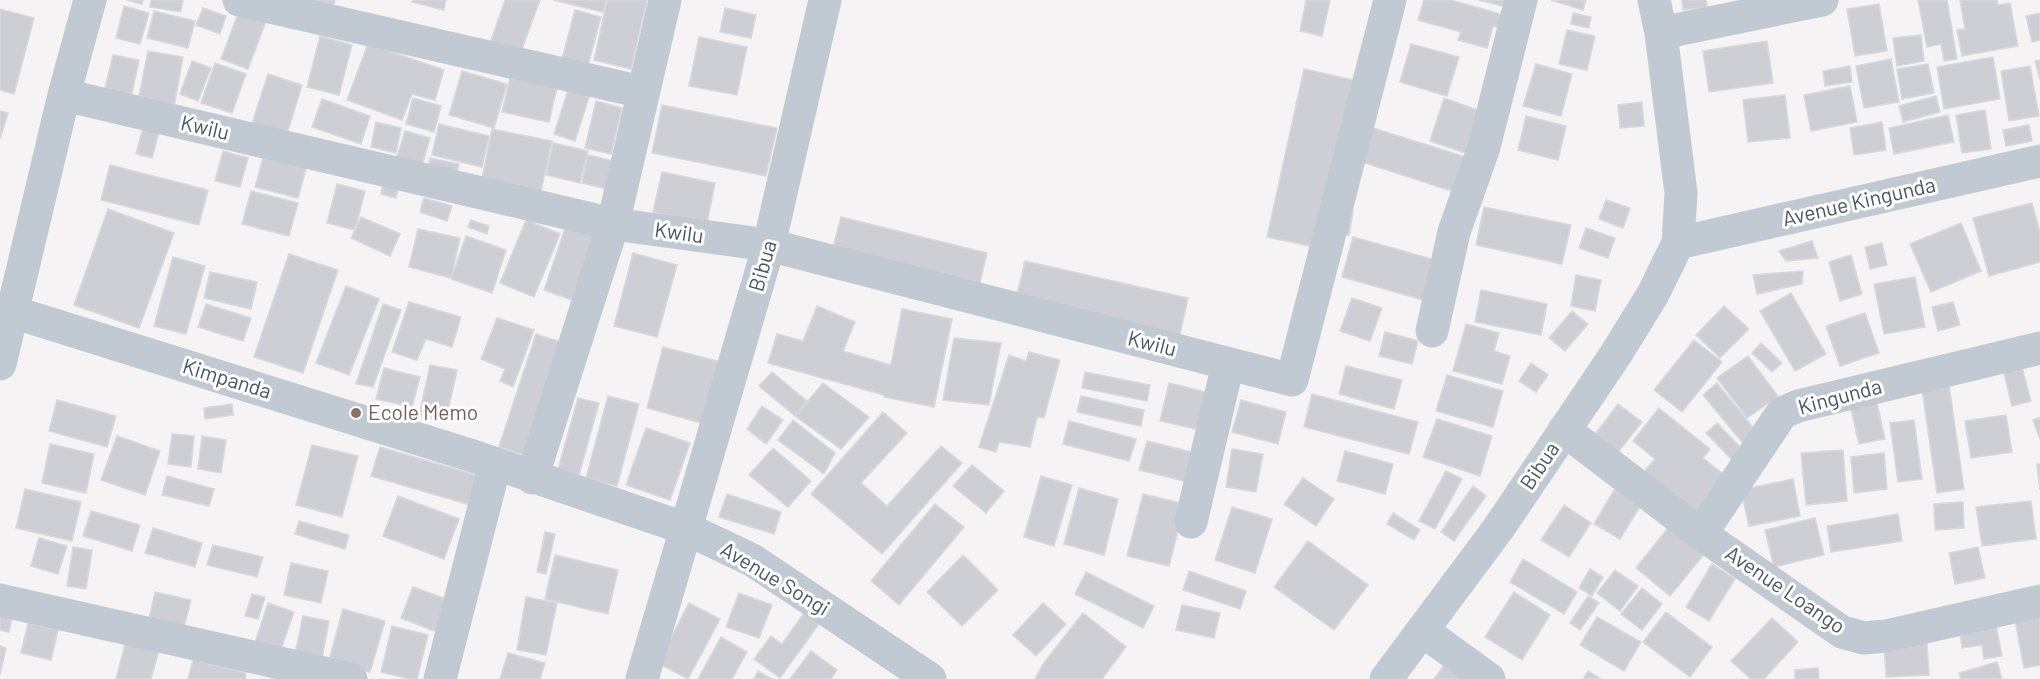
<svg xmlns="http://www.w3.org/2000/svg" width="2040" height="679" viewBox="0 0 2040 679" font-family="Barlow,sans-serif">
  <style>
    .building { fill: #cdcfd5; stroke: #d7d9de; stroke-width: 1.5 }
    .lines { fill: none; stroke-linecap: round; stroke-linejoin: round }
    .minor { stroke: #c1cad2; stroke-width: 33 }
    .education-dot { fill: #8d6e63; stroke: #fff; stroke-width: 2 }
    .labels { text-anchor: middle; stroke-width: 6; stroke-linejoin: round; paint-order: stroke }
    .street-label { font-size: 21px; fill: #4a5661; stroke: #fff }
    .education-label { font-size: 21px; fill: #785e54; stroke: #fff; text-anchor: start }
  </style>
  <rect width="100%" height="100%" fill="#f5f3f3"/>
  <path class="building" d="M127,0H143L142,4Z
    M151,0H183L181,12L150,7Z
    M298,0H335L332,10Z
    M413,0H446L444,10L412,2Z
    M505,0H540L519,57L489,46Z
    M553,0H606L603,12Z
    M607,0H647L631,69L594,60Z
    M1306,0H1330L1322,36L1300,31Z
    M1424,0H1451L1511,17L1507,30L1493,26L1487,48L1458,40L1461,32L1418,20Z
    M1479,0H1512L1510,8Z
    M1551,0H1586L1583,10Z
    M1682,0H1706L1707,7L1683,10Z
    M1918,0H1947L1957,59L1944,61L1941,44L1927,47Z
    M1960,0H1997L1998,5L2010,3L2018,46L1962,56L1957,30L1965,29Z
    M1879,4L1887,51L1855,56L1847,9Z
    M124,6L149,13L140,44L116,38Z
    M203,8L226,16L220,34L196,25Z
    M725,8L756,15L751,38L720,32Z
    M0,9L34,18L14,94L0,90Z
    M575,10L601,17L588,66L562,59Z
    M154,11L195,21L188,48L147,38Z
    M239,11L266,21L248,69L221,59Z
    M1573,13L1591,17L1589,28L1571,24Z
    M2040,13V40L2032,42L2026,16Z
    M1567,30L1595,36L1587,70L1559,64Z
    M1921,35L1924,61L1897,66L1893,38Z
    M320,36L352,45L339,95L307,87Z
    M699,37L747,47L737,95L689,86Z
    M1767,41L1773,83L1709,92L1703,51Z
    M368,44L444,70L435,100L412,94L402,120L347,100Z
    M1411,44L1459,57L1447,96L1400,82Z
    M148,51L183,57L174,107L138,101Z
    M113,55L139,60L131,98L104,92Z
    M1993,57L2000,99L1944,109L1937,67Z
    M1891,59L1899,102L1864,108L1856,66Z
    M2040,60V80L2035,61Z
    M192,61L211,68L198,101L180,94Z
    M215,63L246,74L232,113L201,103Z
    M1536,64L1572,74L1561,116L1523,106Z
    M1928,64L1934,93L1902,99L1897,69Z
    M1850,66L1852,82L1825,86L1823,71Z
    M2030,66L2039,116L2009,121L2001,71Z
    M1304,69L1358,81L1320,248L1267,237Z
    M462,71L507,84L494,128L449,115Z
    M268,74L302,85L287,134L252,124Z
    M510,78L557,88L549,122L502,112Z
    M1850,86L1857,122L1811,131L1804,95Z
    M568,90L589,97L575,141L554,134Z
    M1785,95L1790,138L1748,142L1743,100Z
    M1936,96L1940,112L1903,122L1899,106Z
    M413,98L441,106L434,132L406,124Z
    M1444,98L1483,112L1468,154L1430,141Z
    M322,99L370,116L361,144L312,127Z
    M596,101L622,108L611,154L585,148Z
    M1642,102L1644,126L1620,128L1618,105Z
    M662,105L777,128L766,176L652,153Z
    M1985,110L1991,149L1962,153L1956,115Z
    M0,111L8,113L0,139Z
    M1948,115L1954,142L1894,154L1889,128Z
    M1526,116L1566,126L1558,160L1518,150Z
    M376,122L401,128L396,153L371,147Z
    M1882,122L1886,150L1854,155L1850,128Z
    M144,124L160,128L152,158L136,154Z
    M439,124L489,136L482,167L432,155Z
    M2029,125L2032,141L2006,146L2003,130Z
    M1373,128L1469,158L1458,193L1362,162Z
    M492,129L552,141L540,196L481,184Z
    M405,131L430,138L420,173L394,166Z
    M553,143L588,151L580,183L546,175Z
    M266,147L309,158L298,198L255,187Z
    M223,151L248,158L240,187L215,181Z
    M588,155L618,162L612,190L582,183Z
    M430,158L459,164L455,179L427,173Z
    M110,165L208,190L199,225L101,200Z
    M662,172L715,183L707,223L653,212Z
    M384,180L399,183L396,198L381,194Z
    M337,184L365,191L355,230L327,223Z
    M251,191L298,203L289,236L242,224Z
    M424,198L452,206L447,221L420,212Z
    M1606,200L1630,208L1623,228L1599,219Z
    M2032,203L2040,232V262L1989,276L1973,218Z
    M1484,207L1571,225L1562,264L1476,245Z
    M108,209L174,233L139,328L74,305Z
    M1342,210L1353,212L1349,235L1338,234Z
    M361,217L400,234L390,256L351,238Z
    M841,217L987,253L977,295L830,259Z
    M471,220L489,226L487,234L468,227Z
    M526,220L560,234L534,297L500,283Z
    M568,220L596,230L572,300L544,290Z
    M1961,223L1981,271L1931,292L1910,244Z
    M1586,228L1615,238L1608,258L1579,248Z
    M418,229L460,238L451,278L409,267Z
    M466,236L506,250L492,293L451,279Z
    M1353,237L1439,261L1427,301L1342,277Z
    M1812,241L1818,258L1786,261L1779,251Z
    M1882,243L1887,265L1870,269L1865,247Z
    M633,253L677,265L657,337L614,326Z
    M289,254L338,270L303,373L254,357Z
    M1851,255L1862,294L1840,301L1829,262Z
    M173,257L205,266L186,334L154,326Z
    M1025,261L1188,298L1179,339L1015,303Z
    M1803,271L1802,284L1757,294L1753,275Z
    M210,272L257,282L251,309L204,298Z
    M1576,275L1601,280L1595,311L1571,306Z
    M1915,277L1925,327L1884,334L1874,284Z
    M346,286L379,299L349,375L316,363Z
    M1481,290L1547,304L1541,335L1475,322Z
    M1791,293L1826,354L1795,371L1760,311Z
    M1352,298L1382,308L1370,341L1340,331Z
    M409,302L461,317L452,347L426,339L417,360L392,352Z
    M1953,302L1960,325L1938,331L1932,307Z
    M206,304L251,318L243,341L198,327Z
    M383,304L401,310L373,387L356,384Z
    M817,306L855,322L843,351L891,365L902,309L952,319L934,407L884,397V395L768,363L777,334L803,341Z
    M1724,306L1749,329L1720,358L1696,335Z
    M1572,311L1588,324L1565,351L1549,338Z
    M1865,313L1879,353L1840,366L1826,326Z
    M497,318L534,330L513,387L500,381L505,369L481,359Z
    M1466,324L1499,333L1494,351L1510,356L1502,384L1453,371Z
    M1385,332L1418,341L1412,364L1379,356Z
    M536,334L570,345L532,457L499,447Z
    M954,338L1001,343L989,405L943,400Z
    M1694,340L1722,362L1682,412L1654,390Z
    M1761,343L1782,363L1772,372L1752,353Z
    M663,347L721,362L705,424L647,408Z
    M1029,352L1060,360L1044,418L1037,417L1030,447L999,442L996,452L979,447L1009,355L1026,361Z
    M1748,356L1778,396L1747,418L1717,378Z
    M2019,356L2031,401L2012,406L2001,361Z
    M1531,363L1548,375L1536,392L1519,381Z
    M430,365L457,370L446,421L419,416Z
    M1346,366L1402,380L1394,409L1339,394Z
    M384,368L420,377L412,407L376,399Z
    M772,372L807,401L795,416L759,386Z
    M1085,372L1150,385L1147,401L1082,388Z
    M1447,375L1503,391L1493,427L1436,411Z
    M823,383L869,417L841,449L795,416Z
    M1169,383L1214,394L1205,431L1160,421Z
    M1717,383L1760,436L1746,447L1703,395Z
    M1949,385L1964,489L1937,493L1922,389Z
    M1312,394L1418,422L1409,454L1304,427Z
    M608,396L639,404L617,486L586,478Z
    M1081,396L1144,410L1141,426L1077,412Z
    M578,398L599,403L579,475L558,469Z
    M57,400L116,416L107,447L49,431Z
    M1241,400L1286,412L1278,444L1232,432Z
    M1877,403L1885,439L1859,444L1851,409Z
    M232,404L233,415L205,419L204,408Z
    M1618,404L1642,422L1615,456L1592,438Z
    M762,406L783,420L766,444L747,429Z
    M1659,408L1710,449L1703,458L1732,481L1700,520L1642,474L1655,459L1633,441Z
    M883,412L907,433L861,483L887,506L941,446L962,463L882,554L811,494Z
    M2006,415L2012,452L1971,458L1965,421Z
    M2040,417V439L2033,420Z
    M1437,419L1492,436L1480,476L1423,457Z
    M793,420L835,453L824,474L778,440Z
    M1914,420L1922,479L1898,482L1890,423Z
    M1069,421L1136,439L1129,461L1063,444Z
    M1717,423L1744,451L1733,461L1706,433Z
    M646,428L690,443L670,500L626,485Z
    M172,434L194,436L191,467L168,464Z
    M117,436L160,451L145,495L101,480Z
    M202,436L226,440L221,473L198,469Z
    M1147,441L1196,453L1188,482L1139,470Z
    M50,444L94,454L86,493L42,483Z
    M312,445L358,456L342,517L296,505Z
    M380,447L486,478L477,507L371,476Z
    M773,448L811,481L788,507L749,475Z
    M1232,449L1263,454L1256,492L1226,487Z
    M1843,450L1847,501L1806,505L1801,453Z
    M1345,451L1393,464L1385,494L1337,481Z
    M1884,453L1887,489L1854,493L1851,457Z
    M2037,464H2040V490Z
    M972,465L1004,491L986,513L953,486Z
    M1446,471L1462,479L1435,529L1419,521Z
    M167,476L214,489L209,506L162,495Z
    M1041,476L1072,485L1054,546L1024,537Z
    M1303,478L1334,499L1316,526L1284,504Z
    M1793,479L1800,516L1749,526L1741,490Z
    M1473,486L1486,496L1454,541L1441,532Z
    M1079,488L1118,499L1104,555L1064,544Z
    M25,489L81,502L72,541L16,528Z
    M1614,490L1641,505L1620,539L1594,524Z
    M727,494L781,512L774,534L719,517Z
    M1143,494L1185,504L1169,566L1127,556Z
    M398,496L459,519L444,559L383,536Z
    M2031,501L2036,539L1982,546L1976,507Z
    M1963,502L1964,528L1935,530L1934,504Z
    M935,504L964,527L899,605L871,581Z
    M1564,505L1591,523L1569,557L1541,540Z
    M1232,507L1272,519L1255,573L1215,560Z
    M91,511L140,525L132,551L83,536Z
    M1393,513L1420,530L1414,540L1387,524Z
    M1898,514L1902,541L1831,552L1827,526Z
    M1815,518L1824,555L1774,567L1765,530Z
    M1675,519L1710,547L1670,596L1636,568Z
    M299,521L349,535L345,549L295,534Z
    M153,528L202,543L195,567L145,553Z
    M545,532L555,534L546,574L537,572Z
    M39,538L67,546L58,574L31,566Z
    M1308,541L1368,585L1334,630L1274,587Z
    M213,545L263,557L257,577L207,565Z
    M73,547L92,550L86,589L67,586Z
    M1978,547L1985,578L1955,584L1949,553Z
    M555,555L618,570L608,614L545,599Z
    M963,555L998,590L962,626L927,592Z
    M1523,559L1577,592L1564,614L1510,582Z
    M291,563L328,571L321,603L284,595Z
    M1712,564L1735,579L1709,621L1686,607Z
    M1590,569L1603,577L1592,596L1579,588Z
    M1615,570L1638,586L1620,611L1597,593Z
    M1189,571L1246,591L1240,609L1183,590Z
    M1086,572L1154,606L1143,628L1075,594Z
    M413,587L462,605L450,637L401,618Z
    M1642,588L1662,604L1642,630L1621,614Z
    M155,592L191,600L183,631L148,623Z
    M1514,592L1550,615L1522,660L1485,637Z
    M739,593L772,605L759,638L726,627Z
    M252,594L265,597L258,619L245,616Z
    M1588,596L1599,603L1580,630L1570,623Z
    M526,597L557,603L546,655L517,650Z
    M268,603L294,612L278,658L253,649Z
    M689,603L720,619L688,679L658,663Z
    M1043,603L1066,624L1036,656L1013,635Z
    M1182,605L1220,613L1214,638L1176,630Z
    M343,609L385,621L370,672L329,660Z
    M0,611L13,614L9,632L0,630Z
    M2040,611V665L2024,668L2014,615Z
    M1666,612L1712,647L1690,677L1643,642Z
    M804,613L819,624L780,678L754,659L771,636L782,644Z
    M1083,613L1126,647L1102,679H1035L1043,664Z
    M303,616L329,621L321,664L294,659Z
    M1597,617L1641,642L1624,671L1580,645Z
    M1772,618L1798,642L1764,679H1751L1731,661Z
    M28,623L58,630L51,660L21,653Z
    M1996,625L2002,656L1984,659L1982,645L1962,648L1960,632Z
    M392,626L428,635L417,679H409L381,672Z
    M721,637L747,652L732,679H698Z
    M126,641L159,650L151,679H116Z
    M1927,643L1929,675L1886,677L1884,645Z
    M0,646L6,648L0,675Z
    M811,651L837,670L831,679H790Z
    M508,653L545,663L540,679H500Z
    M193,660L246,673L245,679H188Z
    M1448,660L1463,679H1434Z
    M1997,662L2002,679H1961L1959,673Z
    M1818,668L1819,679H1795V670Z
    M758,671L772,679H754Z
    M1588,671L1601,679H1583Z"/>
  <g class="lines">
    <path class="minor" d="M239,0L642,92
      M1661,33L1822,0
      M64,95L613,224L769,245L1292,380L1390,0
      M1678,243L2040,161
      M0,308L473,456L687,529L752,560L930,679
      M1432,331L1454,232L1484,147L1521,0
      M0,364L64,95L90,0
      M1564,430L1701,534L1842,632L1864,638L1886,636L2040,601
      M532,478L613,224L665,0
      M1191,522L1228,364
      M1701,534L1782,413L1798,406L2040,348
      M0,600L351,679
      M1423,631L1489,679
      M440,679L495,465
      M642,679L769,245L825,0
      M1386,679L1498,529L1616,354L1653,294L1678,243L1681,193L1661,33L1654,0"/>
  </g>
  <circle class="education-dot" cx="356" cy="413" r="6"/>
  <g class="labels">
    <g class="street-label">
      <text transform="translate(205 128) rotate(13)" y="7">Kwilu</text>
      <text transform="translate(1859 202) rotate(-13)" y="7">Avenue Kingunda</text>
      <text transform="translate(679 233) rotate(8)" y="7">Kwilu</text>
      <text transform="translate(763 266) rotate(-74)" y="7">Bibua</text>
      <text transform="translate(1152 344) rotate(14)" y="7">Kwilu</text>
      <text transform="translate(227 379) rotate(17)" y="7">Kimpanda</text>
      <text transform="translate(1840 397) rotate(-15)" y="7">Kingunda</text>
      <text transform="translate(1540 466) rotate(-56)" y="7">Bibua</text>
      <text transform="translate(775 579) rotate(31)" y="7">Avenue Songi</text>
      <text transform="translate(1785 590) rotate(34)" y="7">Avenue Loango</text>
    </g>
    <g class="education-label">
      <text x="368" y="420">Ecole Memo</text>
    </g>
  </g>
</svg>
